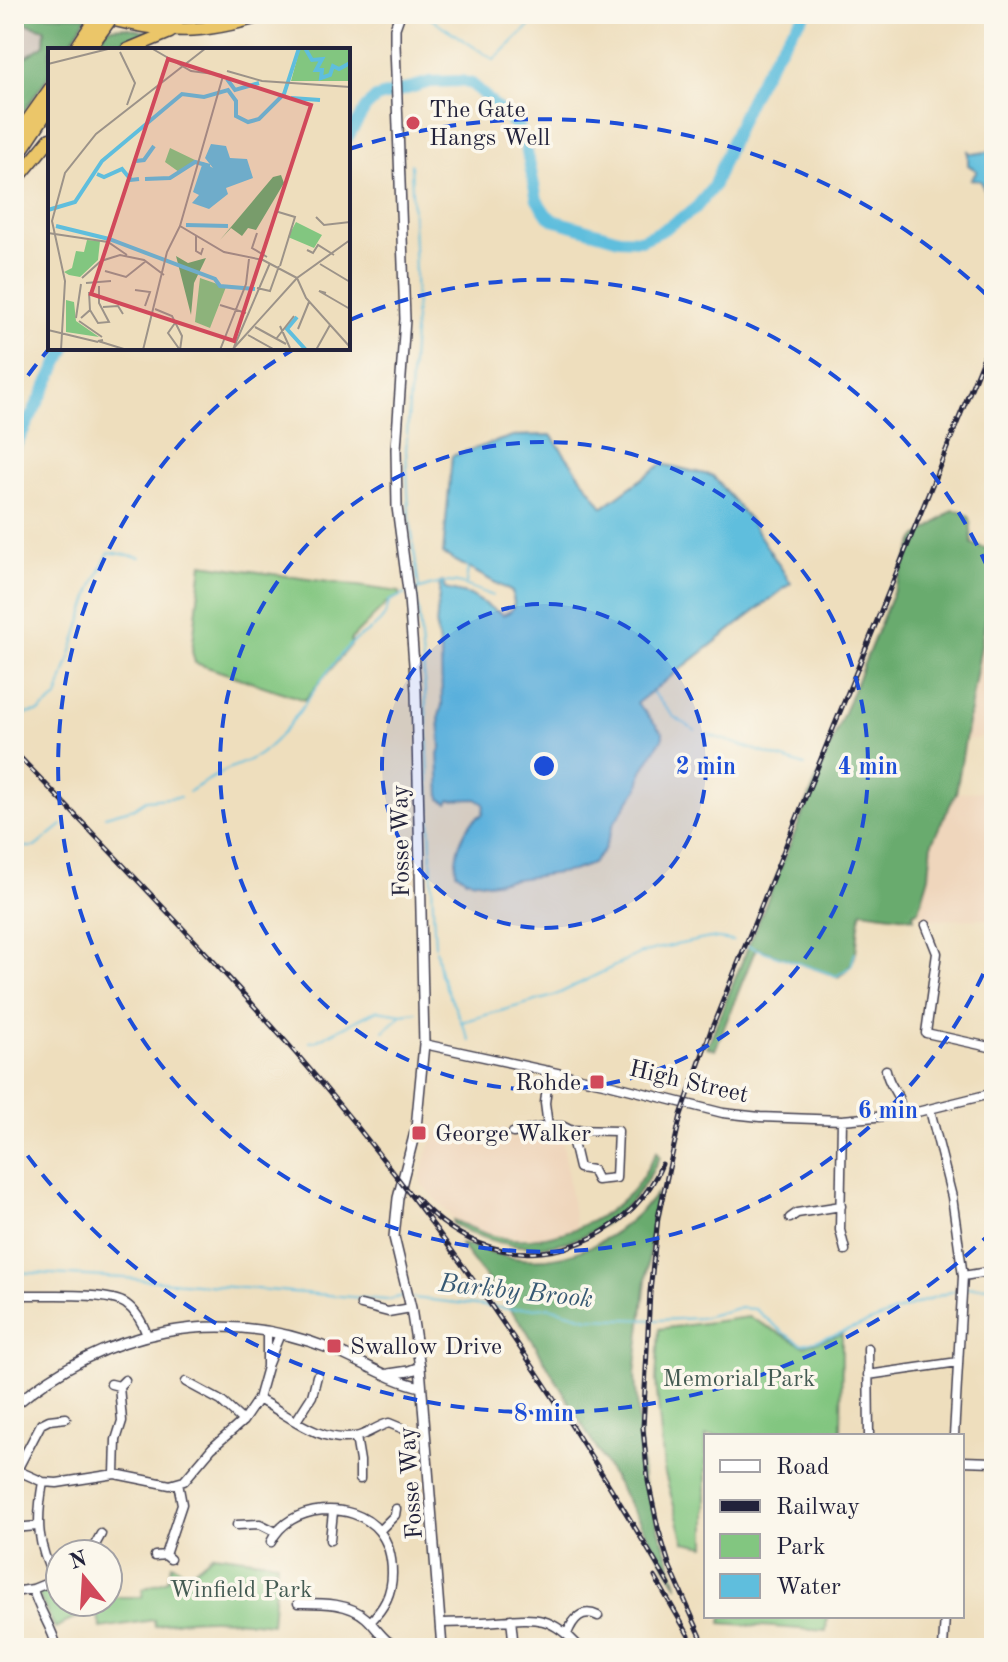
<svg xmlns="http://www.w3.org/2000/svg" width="1008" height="1662" viewBox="0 0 1008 1662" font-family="'Old Standard TT',serif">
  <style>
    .built { fill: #efd6bc }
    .industrial { fill: #cdc2b9 }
    .green { fill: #82c680; stroke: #52745e; stroke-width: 2 }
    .forest { fill: #69ab6e; stroke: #466654; stroke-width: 2 }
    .water { fill: #5fbedd; stroke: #40708c; stroke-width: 2 }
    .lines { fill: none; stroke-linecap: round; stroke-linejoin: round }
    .stream { stroke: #5fbedd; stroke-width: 2 }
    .river { stroke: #5fbedd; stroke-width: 12 }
    .minor-casing { stroke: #413e4e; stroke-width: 11 }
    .tertiary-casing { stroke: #413e4e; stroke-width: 12 }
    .trunk-casing { stroke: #413e4e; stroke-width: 15 }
    .minor { stroke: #fff; stroke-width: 8 }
    .tertiary { stroke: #fff; stroke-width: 9 }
    .trunk { stroke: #ebc669; stroke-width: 12 }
    .rail-casing { stroke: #22223b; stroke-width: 5 }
    .rail { stroke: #fbf7ec; stroke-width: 2; stroke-dasharray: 6; stroke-linecap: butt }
    .trunk-bridge-casing { stroke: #413e4e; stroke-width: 15; stroke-linecap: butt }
    .trunk-bridge { stroke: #ebc669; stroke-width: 12 }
    .ring { fill: none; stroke: #1d4ed8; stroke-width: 4; stroke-dasharray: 14 10 }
    .poi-dot { fill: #d1495b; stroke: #fbf7ec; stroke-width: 3 }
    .labels { text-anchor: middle; stroke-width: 7; stroke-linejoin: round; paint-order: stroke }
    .poi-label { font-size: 24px; fill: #22223b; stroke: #fbf7ec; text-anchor: start }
    .street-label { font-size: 24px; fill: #22223b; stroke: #fbf7ec }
    .park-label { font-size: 24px; fill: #445b53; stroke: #fbf7ec }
    .water-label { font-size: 26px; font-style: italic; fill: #375974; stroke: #fbf7ec }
    .inset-river { fill: none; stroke: #5fbedd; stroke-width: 4 }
    .inset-road { fill: none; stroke: #9c9389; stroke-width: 2 }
    .view { fill: #d1495b; fill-opacity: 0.15; stroke: #d1495b; stroke-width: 4 }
    .inset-edge { fill: none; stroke: #22223b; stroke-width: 4 }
    .centre { fill: #1d4ed8; stroke: #fbf7ec; stroke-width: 4 }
    .ring-label { font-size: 24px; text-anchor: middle; font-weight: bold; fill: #1d4ed8; stroke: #fbf7ec; stroke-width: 7; stroke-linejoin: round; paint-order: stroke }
  </style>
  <rect width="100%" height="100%" fill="#fbf7ec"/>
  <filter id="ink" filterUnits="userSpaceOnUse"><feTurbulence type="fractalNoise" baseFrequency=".0125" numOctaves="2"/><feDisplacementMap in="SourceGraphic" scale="16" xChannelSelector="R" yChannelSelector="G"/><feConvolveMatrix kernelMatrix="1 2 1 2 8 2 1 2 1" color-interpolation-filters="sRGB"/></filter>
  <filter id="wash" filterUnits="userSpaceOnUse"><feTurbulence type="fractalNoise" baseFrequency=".006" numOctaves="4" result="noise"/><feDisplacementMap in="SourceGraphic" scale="32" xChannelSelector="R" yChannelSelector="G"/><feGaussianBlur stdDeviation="1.8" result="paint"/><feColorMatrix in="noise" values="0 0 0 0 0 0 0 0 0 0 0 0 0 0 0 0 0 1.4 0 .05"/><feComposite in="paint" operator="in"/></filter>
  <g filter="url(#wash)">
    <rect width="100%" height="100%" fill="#eedebd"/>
    <path class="built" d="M994,573V737L965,740Z
      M994,790V919L924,920L919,910L929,876L932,842L956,793Z
      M506,1129L511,1138L561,1131L576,1228L540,1237L502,1236L473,1229L454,1219L422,1185L420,1177L434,1132Z"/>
    <path class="industrial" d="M14,20L45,29L44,45L15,65L20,99L14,107Z"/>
    <path class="green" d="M202,564L400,592V596L389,601L351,639V645L305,700L195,663L192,651Z
      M749,1317L804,1346L842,1334L841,1436H706V1546L684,1542L664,1470L656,1381L659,1329Z
      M213,1554L277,1562L272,1624C231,1619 195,1615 155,1626L154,1620L101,1628L97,1616L78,1617L55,1628L37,1592L60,1583V1602H108V1597H142L143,1589L168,1580L172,1564L189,1574Z
      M722,1616H827L826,1631L721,1623Z"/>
    <path class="forest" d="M14,14L87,16L66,50H50V74L14,125V107L20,99L15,64L44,45L45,29L14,20Z
      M125,27L148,32L117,50H93L108,28Z
      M953,510L961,511L970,518L972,544L994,551V569L956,793L932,842L929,876L919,910L913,913L914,918L862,911C853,938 865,959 838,977L756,948L715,1050L707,1047L915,539Z
      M657,1151L660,1156C621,1242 535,1271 453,1224V1220C472,1228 491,1238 512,1239C555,1241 600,1224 630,1193C641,1182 649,1165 657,1151Z
      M656,1194L635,1375L643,1479L678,1587L527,1331L460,1244C475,1245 496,1256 514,1258C570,1267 622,1236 656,1194Z"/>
    <path class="water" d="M968,151L972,154L994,151V217L981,181L971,179L977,171L968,165Z
      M551,435L603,507L662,464L713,476L748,518L791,583L637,703L663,733V737L642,771L639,787L614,823L604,850L592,864L572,871L488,883L466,879L456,872C454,852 464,823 483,814L484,804L476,799L450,800L448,803L440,799L438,753L441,749L439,716L442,705L441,657L436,627L440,583L443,582L445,589L470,595L503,615L511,611L514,603L512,592L443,554L452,456L513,436Z"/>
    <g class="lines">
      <path class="stream" d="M424,14L494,60L542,14
        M411,164L416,303L406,450L409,510L419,589
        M466,583L468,568
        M93,586L109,552L140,557
        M411,592C454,577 452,580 493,596
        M416,592C431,709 428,828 435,946
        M653,693L674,717L695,730
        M14,719L23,714L39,712L57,698L92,588
        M706,734L805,766
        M189,792C201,784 213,777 226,770C237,765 250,761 260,754C298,725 316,679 350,645C367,628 385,629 389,601L405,594
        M105,816L134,808L146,800L180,797
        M14,847H35L62,825
        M748,946L837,976L851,966L855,953
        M436,950L440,974L470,1041
        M461,1022L554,996L639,954L656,949L710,938L733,941
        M384,1031L401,1015
        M310,1042L316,1041L377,1010L402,1014L417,1012
        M14,1272L124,1278L387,1300L403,1296
        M964,1288L994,1286
        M413,1298L510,1309L549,1307L588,1318L658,1320L700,1318L738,1308L755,1309L784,1333L802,1344C856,1332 905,1304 958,1290"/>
      <path class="river" d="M348,137L366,107L376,98L430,82L461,81L472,84L519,129L525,142L537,200L547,215L556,221L619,239L641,240L661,231L694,210L713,187C739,122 759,69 805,14
        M14,449L66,348"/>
    </g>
  </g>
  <g filter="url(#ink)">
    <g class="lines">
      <g class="minor-casing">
        <path id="minor" d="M926,925L937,953L926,1033L994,1048
          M424,1044L608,1084L723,1113L760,1117L842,1120L909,1114L994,1093
          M886,1070C889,1089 900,1090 902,1115
          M549,1071L545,1103L548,1126H562L570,1130L579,1168L592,1170L597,1180L616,1178L618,1131L570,1130
          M930,1110L952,1197L963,1276L954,1436
          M842,1120L840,1230L845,1250
          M513,1133L548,1126
          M790,1218L797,1213L841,1206
          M963,1276L994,1271
          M14,1295C39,1296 108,1291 126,1304C136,1311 143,1324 147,1335
          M361,1305L388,1312L411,1308
          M868,1348L869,1436
          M267,1366L280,1334
          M868,1375L958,1362
          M186,1382L221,1401L243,1421
          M111,1384L119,1386L125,1380
          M258,1399C288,1414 319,1444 355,1437C367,1435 377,1426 389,1423L406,1430
          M296,1421L312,1396L317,1376
          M356,1437L360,1461V1479
          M962,1461L994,1462
          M14,1469L43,1482L57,1483L115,1474L170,1485L184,1481L212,1448L243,1421L258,1399L267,1367V1331
          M17,1470L41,1424L49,1420L66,1418
          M115,1474L116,1440L122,1421L119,1386
          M43,1482C36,1522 37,1544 55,1580
          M237,1525L260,1524L276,1532
          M14,1528L37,1526
          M379,1531L395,1515L396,1509
          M330,1540L333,1512
          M271,1542C288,1504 353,1499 379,1531C389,1543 392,1558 392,1573C392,1594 384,1608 370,1622
          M90,1554L101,1534
          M165,1555L182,1504L178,1483
          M155,1556L165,1555L170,1559
          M33,1589C38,1610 52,1626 57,1648
          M14,1592L33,1589L60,1578
          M298,1603C321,1603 348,1602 366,1618C378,1629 383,1641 399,1648
          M511,1619L514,1648
          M440,1623C459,1622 478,1623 497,1621C537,1617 552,1616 580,1648
          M567,1634C573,1619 582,1608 598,1616
          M943,1648L945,1616"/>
      </g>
      <g class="tertiary-casing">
        <path id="tertiary" d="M400,14L395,28V45L405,319L396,449L397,507L409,598L416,691L424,1044L416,1128L398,1198L394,1237L411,1308L420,1367L442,1648
          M389,1374L409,1371L420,1367
          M14,1406C104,1329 219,1305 331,1349C361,1361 389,1380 421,1387"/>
      </g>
      <g class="trunk-casing">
        <path id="trunk" d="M102,17C169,34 201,35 267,14
          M75,50L86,33
          M89,50L96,39
          M127,50L170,32
          M14,140L50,89
          M14,161L50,107
          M14,183L50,139"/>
      </g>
      <use href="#minor" class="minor"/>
      <use href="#tertiary" class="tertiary"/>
      <use href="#trunk" class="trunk"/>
      <g class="rail-casing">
        <path id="rail" d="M14,751C117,859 221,965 318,1079C450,1236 566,1408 669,1585
          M415,1197C436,1220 460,1238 490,1247C557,1268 636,1229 662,1164
          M655,1577L689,1636
          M706,1648L670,1567L658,1528L648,1481L643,1428L650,1292L658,1217L681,1115L711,1030L994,332"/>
      </g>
      <use href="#rail" class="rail"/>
      <g class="trunk-bridge-casing">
        <path id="trunk-bridge" d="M86,33L99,14
          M96,39L114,14"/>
      </g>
      <use href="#trunk-bridge" class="trunk-bridge"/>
    </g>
  </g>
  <circle cx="544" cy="766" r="162" fill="#1d4ed8" fill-opacity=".12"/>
  <g class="ring">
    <circle cx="544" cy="766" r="162"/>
    <circle cx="544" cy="766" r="324"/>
    <path d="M993 952A486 486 0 1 1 294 349M350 320A486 486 0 0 1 993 580"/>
    <path d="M993 1231A647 647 0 0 1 14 1137M14 395A647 647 0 0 1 48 350M349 149A647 647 0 0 1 993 301"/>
  </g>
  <g class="poi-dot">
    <circle cx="413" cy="123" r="8"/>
    <rect x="589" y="1074" width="16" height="16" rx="4"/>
    <rect x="411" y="1125" width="16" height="16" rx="4"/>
    <rect x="326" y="1338" width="16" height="16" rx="4"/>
  </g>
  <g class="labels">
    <g class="poi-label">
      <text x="429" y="117">The Gate<tspan x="429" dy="28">Hangs Well</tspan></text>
      <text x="581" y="1090" text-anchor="end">Rohde</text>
      <text x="435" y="1141">George Walker</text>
      <text x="350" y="1354">Swallow Drive</text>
    </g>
    <g class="street-label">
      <text transform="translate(400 841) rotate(-91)" y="8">Fosse Way</text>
      <text transform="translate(689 1081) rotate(13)" y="8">High Street</text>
      <text transform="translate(410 1483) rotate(-94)" y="8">Fosse Way</text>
    </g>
    <g class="park-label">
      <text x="739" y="1386">Memorial Park</text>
      <text x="241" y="1597">Winfield Park</text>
    </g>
    <g class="water-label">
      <text transform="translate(516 1290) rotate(6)" y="9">Barkby Brook</text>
    </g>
  </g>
  <g transform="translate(48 48)">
    <rect width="302" height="302" fill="#eedebd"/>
    <path d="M252,0H302L301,33H243ZM122,100L149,113V114L131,124L117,114ZM248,174L274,187L266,200L240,189ZM39,192L52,193L50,212L32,229L21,227L16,224L24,220L28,203L36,204ZM152,230L178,239L162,280L147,274ZM18,252L26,254L28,273L51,289L18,284Z" fill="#82c680"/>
    <path d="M233,127L236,135L208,182L200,180L194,188L183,180L172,192L225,129ZM128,208L140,215L158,210L146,235L143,267Z" fill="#69ab6e"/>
    <path d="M163,96L178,98L182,110L199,111L205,130L178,140L180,146L161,161L144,155L151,147L145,144L155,114L165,120L157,110Z" fill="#5fbedd"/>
    <path class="inset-river" d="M257,0L264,12L274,11L268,22H274L273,30L282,27L285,18L291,21L302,15M179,31L187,42L211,35M243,50L272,52M88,113L96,112L106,98M49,126L56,129L74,121L83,132L91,131M97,131L122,130L147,114L162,118M0,162L27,154L54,113L134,46L156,49L180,42L188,53V68L200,74L211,71L236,46L251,0M138,177L180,178M8,178L61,191L167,231L172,238L207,241M249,269L239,281L258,302"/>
    <path class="inset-road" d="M103,0L143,23L174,27M72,4L87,35L79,57M0,16L64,0M179,23L214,33L302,39M227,163L247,169L232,218M268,169L276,177L302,174M132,178L176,204L215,212L249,230M0,185L60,194L79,207M209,185L204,200L219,209M148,188V203L153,206L155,200M259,202L265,205L270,197L286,207M272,216L302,234M57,223L78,229L98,213M34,230L53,213L72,207L96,212L116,227M249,230L258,250L302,299M38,235L63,233M209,240L222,243L231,218M87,242L102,244L97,258M278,245L271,243L302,261M172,257L198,265M55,259L70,258L75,266M107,261L124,268L134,288L132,302M42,262L50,275L61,274L51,255V238M28,270L33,236M33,270L42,262L41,244M31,273L54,289M127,275L120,285L132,302M232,278L242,300M207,279L238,296M250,281L261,254M0,282L50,294M200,287L227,302M228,291L246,268M55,292L50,293L79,302M186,299L222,215M13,302L17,233L4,173L17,125L48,86L158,0M95,302L119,204L132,178L175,28M172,302L198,236L201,211M184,302L249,230L302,192M268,302L282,277"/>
    <path class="view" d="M120,11L263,57L186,293L43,246Z"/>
    <rect width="302" height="302" class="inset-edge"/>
  </g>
  <circle cx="544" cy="766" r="12" class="centre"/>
  <g class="ring-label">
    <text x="706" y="774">2 min</text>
    <text x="868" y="774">4 min</text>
    <text x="888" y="1118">6 min</text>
    <text x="544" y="1421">8 min</text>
  </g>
  <rect width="1008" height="1662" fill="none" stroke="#fbf7ec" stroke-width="48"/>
  <rect x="704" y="1434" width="260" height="184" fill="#fbf7ec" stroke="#a4a2a5" stroke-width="2"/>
  <rect x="720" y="1460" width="40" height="12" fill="#ffffff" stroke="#a4a2a5" stroke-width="2"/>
  <text x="776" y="1474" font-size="24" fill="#22223b">Road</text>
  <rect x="720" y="1500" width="40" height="12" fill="#22223b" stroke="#a4a2a5" stroke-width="2"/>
  <text x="776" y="1514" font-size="24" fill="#22223b">Railway</text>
  <rect x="720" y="1534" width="40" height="24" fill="#82c680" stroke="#a4a2a5" stroke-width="2"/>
  <text x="776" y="1554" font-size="24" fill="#22223b">Park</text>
  <rect x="720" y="1574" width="40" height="24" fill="#5fbedd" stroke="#a4a2a5" stroke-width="2"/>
  <text x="776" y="1594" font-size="24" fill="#22223b">Water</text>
  <g transform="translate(84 1578) rotate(342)"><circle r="38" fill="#fbf7ec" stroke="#a4a2a5" stroke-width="2"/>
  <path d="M0-6L14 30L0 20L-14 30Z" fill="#d1495b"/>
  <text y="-12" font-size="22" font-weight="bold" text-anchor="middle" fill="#22223b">N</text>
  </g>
</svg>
